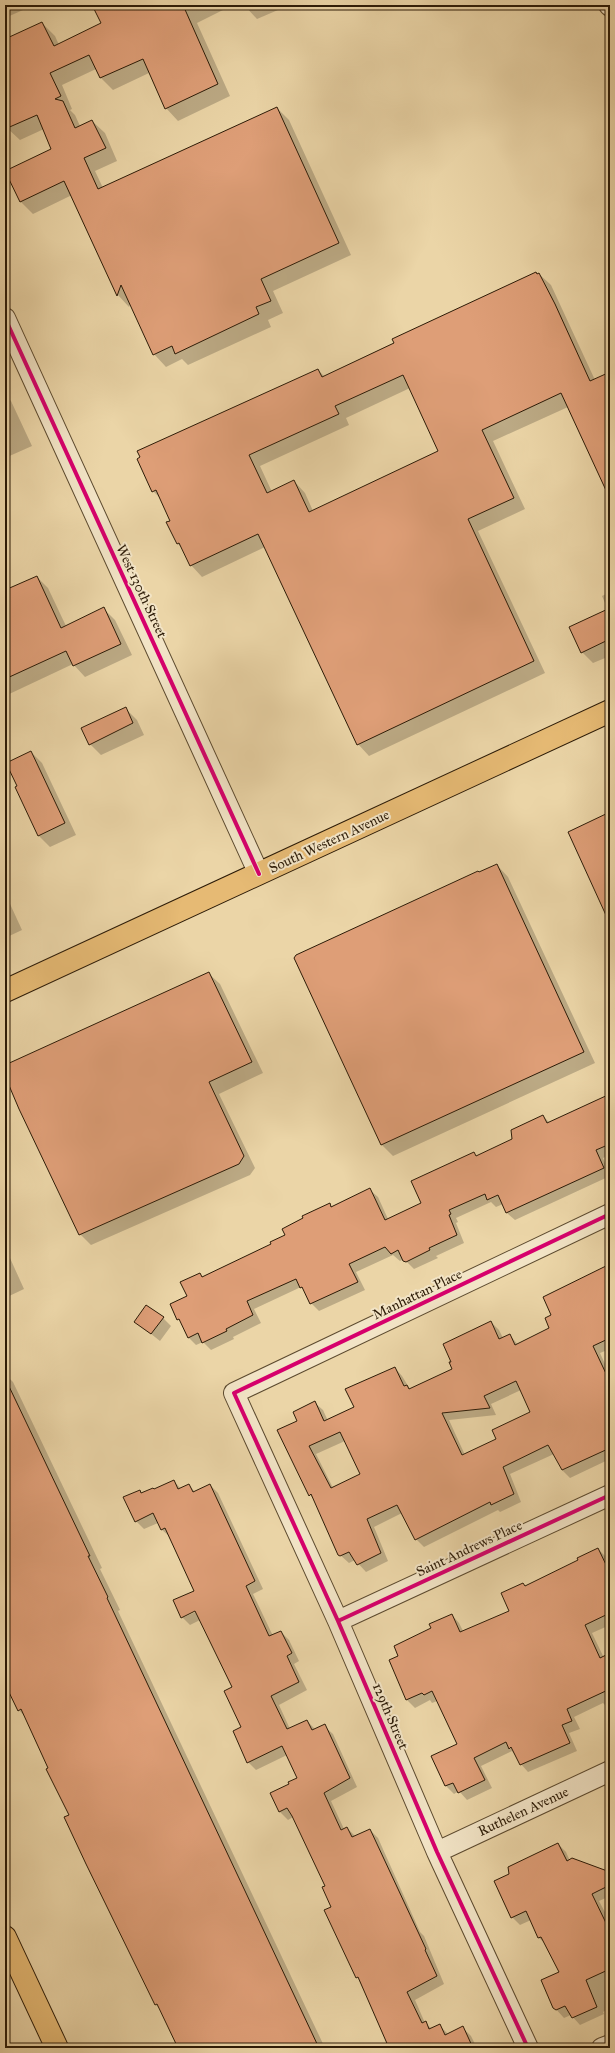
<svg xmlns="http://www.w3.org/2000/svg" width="615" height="2053" viewBox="0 0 615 2053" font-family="'IM FELL Great Primer',serif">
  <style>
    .shadow { fill: #0003; fill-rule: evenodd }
    .building { fill: #de9e77; stroke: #2c1b07; fill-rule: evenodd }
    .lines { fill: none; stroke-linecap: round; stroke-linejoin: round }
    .street-casing { stroke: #5c4a2f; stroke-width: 22 }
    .primary-casing { stroke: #2c1b07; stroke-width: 24 }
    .street { stroke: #f2e4c6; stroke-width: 20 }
    .primary { stroke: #e6ba74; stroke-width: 22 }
    .cycleway-casing { stroke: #f2e4c6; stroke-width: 6 }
    .cycleway { stroke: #d6006c; stroke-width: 4 }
    .labels { text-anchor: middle; stroke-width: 4; stroke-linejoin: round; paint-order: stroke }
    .street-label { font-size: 14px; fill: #2c1b07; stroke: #f2e4c6 }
  </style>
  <rect width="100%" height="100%" fill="#ebd5a7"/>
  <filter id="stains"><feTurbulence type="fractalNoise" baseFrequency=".005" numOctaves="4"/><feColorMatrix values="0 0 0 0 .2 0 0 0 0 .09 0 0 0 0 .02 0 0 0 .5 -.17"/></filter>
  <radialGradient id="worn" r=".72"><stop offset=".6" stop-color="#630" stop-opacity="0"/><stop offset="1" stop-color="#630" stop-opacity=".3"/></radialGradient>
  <path class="shadow" d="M5,5H40L34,8L32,6L5,18Z
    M93,5H233L197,23L230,96L178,121L166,108L149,73L113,90L101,78L96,69L62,85L72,109L70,110L75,115L80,126L92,121L105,133L117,161L95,171L103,188L277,108L289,120L351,255L273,291L283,313L268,320L271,327L188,365L182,359L166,367L154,354L131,303L129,307L118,295L72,195L33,214L21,202L6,171L53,150L44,129L20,140L7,128L5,123V41L42,23L55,36L59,45L102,24Z
    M244,5H284L285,7L257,19Z
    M539,274L551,285L595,380L610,373V490L568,407L493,441L525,509L478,531L545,673L369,756L358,744L265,547L202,577L191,565L184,550L178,544L168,523L171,521L162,500L153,491L318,370L324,376ZM410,388L439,451L313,511L305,493L294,481L272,492L260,466L349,425L346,418Z
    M5,395L11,401L32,446L5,458Z
    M37,577L48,588L66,626L104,609L115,620L132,655L85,677L73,664L5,696V591Z
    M610,592V656L593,663L582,652L608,610L602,596Z
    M125,708L137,720L144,735L101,755L90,744Z
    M31,752L42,763L76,835L50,847L39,836L16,788L18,787Z
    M497,865L508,877L595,1063L393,1156L382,1145L295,958Z
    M5,893L22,930L5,938Z
    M208,973L220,984L263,1073L219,1094L255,1168L250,1175L91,1245L80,1234L64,1204L48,1164L5,1073V1066Z
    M610,1093V1155L603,1158L610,1176L515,1220L507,1213L503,1204L496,1207L491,1202L456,1218L458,1222L456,1223L464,1243L436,1256L438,1258L414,1269L404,1259L400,1261L393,1255L356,1272L365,1290L319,1311L311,1303L306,1292L301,1287L254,1309L261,1323L233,1337L234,1339L211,1350L203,1342L196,1345L188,1337V1296L200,1274L203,1278L273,1245L329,1204L333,1208L370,1190L378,1197L388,1219L422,1204L477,1157L513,1140L543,1116L550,1123L609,1095Z
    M5,1247L24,1289L5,1298Z
    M610,1265V1349L600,1353L610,1375V1459L570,1478L562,1470L554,1454L510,1474L521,1502L500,1512L498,1510L424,1547L416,1539L402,1513L374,1527L388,1561L366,1572L355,1560L349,1563L339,1554L316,1501L310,1495L299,1421L315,1403L323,1410L328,1421L355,1408L395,1368L402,1376L410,1389L453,1369L491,1322L499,1330L503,1338L510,1335L518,1345L551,1328L552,1315ZM521,1390L532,1412L497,1440L465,1455L449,1420L496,1415L491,1404ZM345,1441L361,1475L333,1488L316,1454Z
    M163,1318L171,1326L160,1341L136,1322Z
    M5,1374L13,1382L102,1568L100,1569L120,1610L118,1611L325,2048H179L160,2009L156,2005L87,1863L70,1815L25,1717L19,1710L5,1682Z
    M174,1481L181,1489L189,1485L195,1492L210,1485L218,1493L263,1589L253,1594L273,1636L281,1632L289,1640L299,1661L294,1664L307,1690L279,1705L290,1729L307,1721L316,1730L324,1726L333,1734L357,1787L331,1801L344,1829L347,1828L355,1836L370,1830L378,1838L420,1932L424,1936L444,1984L415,2000L425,2023L432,2029L440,2026L448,2034L463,2028L471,2036L477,2048H392L325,1911L333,1907L326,1886L293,1817L288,1820L280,1812L290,1785L298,1779L287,1755L256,1770L248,1762L234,1688L200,1620L190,1625L182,1617L195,1591L170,1537L161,1529L158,1523L144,1529L136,1521L139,1491L142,1494ZM199,1608L200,1610L184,1617V1615Z
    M598,1549L606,1557L610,1565V1625L592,1633L604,1658L610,1656V1710L603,1703L574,1717L580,1729L569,1733L577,1751L528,1772L521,1764L512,1751L481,1766L492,1788L467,1800L459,1791L454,1794L446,1786L432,1757L458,1745L437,1701L432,1703L430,1700L415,1708L407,1700L390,1661L400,1656L452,1615L459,1623L463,1631L511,1611L523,1584L525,1586L579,1561Z
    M558,1844L566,1852L570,1861L610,1873V1896L599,1901L610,1922V2008L603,2012L604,2014L580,2025L571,2015L564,2018L554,2007L560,1973L547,1945L539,1938L531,1920L520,1925L512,1917L511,1874Z"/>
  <path class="building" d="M92,5H183L218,84L165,109L143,59L100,78L89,55L50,73L61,96L55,99L63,101L75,128L92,120L106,148L84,158L98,189L277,107L339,243L261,279L271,301L256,307L259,314L175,354L172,346L153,355L121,285L117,296L64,181L20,202L5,171L51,149L37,115L5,129V39L42,22L54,46L101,23Z
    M536,272L537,274L539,273L555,304L590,381L610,372V499L561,393L482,430L514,498L468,519L534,661L357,745L258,534L190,566L179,543L177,544L166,522L170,521L156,490L152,492L137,459L140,457L137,451L318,369L322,377L394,343L392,339ZM403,375L438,451L309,512L294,480L267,493L249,455L339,414L335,406Z
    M37,576L61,628L104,607L121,644L73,666L66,651L5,679V590Z
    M610,608V639L581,653L569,627Z
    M126,707L133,723L89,745L81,728Z
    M31,751L65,823L38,836L15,787L17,786L6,763Z
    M610,812V924L568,832Z
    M497,864L584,1052L381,1145L294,958L296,955L478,871L479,872Z
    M209,972L252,1062L209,1082L244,1156L239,1164L79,1235L19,1109L5,1076V1065Z
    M610,1094V1144L596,1150L604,1168L506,1213L498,1195L487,1200L485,1194L449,1210L451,1214L449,1215L457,1235L429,1248L430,1250L406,1262L403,1261L398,1250L391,1254L385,1247L349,1264L358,1282L310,1304L302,1287L300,1288L296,1279L247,1301L253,1315L226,1329L227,1331L202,1343L198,1333L188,1338L179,1319L177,1320L170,1304L187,1296L180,1282L200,1273L202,1277L271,1244L270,1242L285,1235L282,1229L303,1218L302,1216L330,1203L331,1207L370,1188L385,1220L421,1203L411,1181L474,1152L476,1156L512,1139L511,1130L543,1115L547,1123Z
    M610,1264V1338L593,1346L610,1382V1448L562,1470L548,1445L503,1467L514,1494L491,1505L490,1502L415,1540L397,1505L367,1519L381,1553L357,1565L349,1552L340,1556L338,1555L311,1494L309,1496L277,1430L297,1421L293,1412L315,1401L324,1421L354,1407L345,1389L395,1367L404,1386L407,1385L409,1389L452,1369L449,1362H451L443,1344L491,1321L499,1339L510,1334L515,1345L549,1328L545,1318L551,1315L543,1297ZM516,1381L530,1412L492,1430L496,1439L462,1455L442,1413L490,1408L484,1396ZM340,1432L360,1474L331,1488L309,1446Z
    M146,1305L164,1317L151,1334L134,1322Z
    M5,1378L90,1556H88L108,1597L107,1598L319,2048H178L157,2004L155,2005L86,1864L64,1817L69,1815L46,1769L48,1768L21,1709L18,1711L5,1684Z
    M174,1480L178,1489L189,1484L193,1492L210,1484L255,1581L246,1586L269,1636L281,1631L292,1653L287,1656L299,1682L271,1696L287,1729L307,1720L312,1730L325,1724L350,1778L324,1793L341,1830L347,1827L352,1837L370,1829L426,1949L425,1950L437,1976L407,1992L422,2023L426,2021L429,2029L440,2024L445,2035L463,2026L473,2048H389L358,1977L356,1978L324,1910L331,1907L322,1887L325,1886L292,1816L287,1808L279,1812L270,1793L289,1784L288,1782L297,1778L282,1746L247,1763L233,1731L241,1727L224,1691L232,1687L195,1611L181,1618L173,1600L194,1591L165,1528L161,1530L153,1513L135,1522L123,1497L140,1490L141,1493L153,1488L154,1489Z
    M598,1548L610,1573V1613L585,1625L600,1658L610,1653V1689L567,1709L572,1721L562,1725L570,1743L520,1765L511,1747L509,1749L506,1742L474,1758L485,1780L458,1793L453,1783L445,1786L431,1756L457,1744L432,1691L424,1695L422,1693L406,1700L389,1660L398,1656L394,1646L431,1628L429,1624L452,1614L460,1632L509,1611L501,1593L523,1583L525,1586L578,1560L577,1558Z
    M558,1843L567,1861L572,1858L610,1872V1885L592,1894L606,1923L610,1921V1969L586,1980L597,2007L572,2018L565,2006L556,2010L553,2008L541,1980L559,1972L541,1937L538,1938L526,1911L511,1918L494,1881L509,1874L508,1867Z"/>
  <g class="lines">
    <g class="street-casing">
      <path id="street" d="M609,5L610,6
        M5,318L259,874
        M338,1621L610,1495
        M437,1852L610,1771
        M528,2048L437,1852L338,1621L234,1393L610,1214
        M602,2048L610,2045"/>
    </g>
    <g class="primary-casing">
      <path id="primary" d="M5,991L610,711
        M5,1937L57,2048"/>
    </g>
    <use href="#street" class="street"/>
    <use href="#primary" class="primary"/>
    <g class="cycleway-casing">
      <path id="cycleway" d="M5,318L259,874
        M338,1621L610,1495
        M528,2048L437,1852L338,1621L234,1393L610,1214"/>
    </g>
    <use href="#cycleway" class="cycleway"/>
  </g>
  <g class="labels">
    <g class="street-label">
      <text transform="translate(142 591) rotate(65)" y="5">West 130th Street</text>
      <text transform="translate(329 841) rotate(-25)" y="5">South Western Avenue</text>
      <text transform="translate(417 1294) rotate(-26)" y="5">Manhattan Place</text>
      <text transform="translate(469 1548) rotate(-25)" y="5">Saint Andrews Place</text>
      <text transform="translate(391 1716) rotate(67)" y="5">129th Street</text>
      <text transform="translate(523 1811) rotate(-25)" y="5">Ruthelen Avenue</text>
    </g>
  </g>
  <rect width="615" height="2053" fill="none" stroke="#ebd5a7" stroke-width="20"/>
  <rect x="6" y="6" width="603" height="2041" fill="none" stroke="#2c1b07" stroke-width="2"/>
  <rect x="10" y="10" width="595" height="2033" fill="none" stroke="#2c1b07"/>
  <rect width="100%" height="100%" filter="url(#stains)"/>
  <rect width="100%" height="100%" fill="url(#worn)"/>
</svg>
